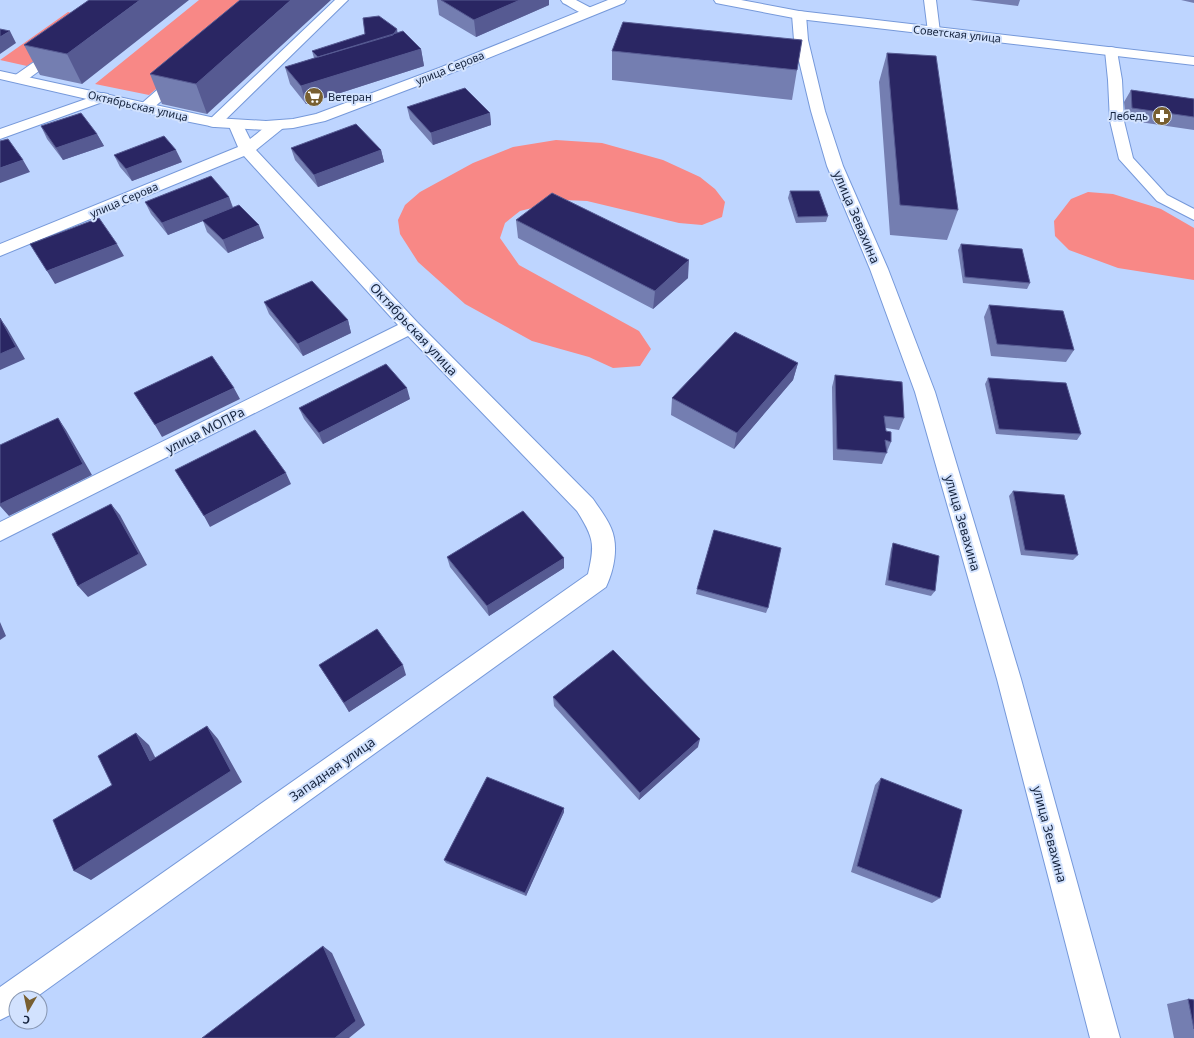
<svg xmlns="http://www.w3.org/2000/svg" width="1194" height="1038" viewBox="0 0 1194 1038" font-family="'Noto Sans',sans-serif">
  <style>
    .green { fill: #f88886 }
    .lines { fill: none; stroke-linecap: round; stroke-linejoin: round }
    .lane-casing { stroke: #7699da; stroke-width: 2 }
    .street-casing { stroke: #7699da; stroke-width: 2 }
    .secondary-casing { stroke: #7699da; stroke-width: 2 }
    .primary-casing { stroke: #7699da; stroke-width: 2 }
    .lane { fill: #fff; fill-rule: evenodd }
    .street { fill: #fff; fill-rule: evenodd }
    .secondary { fill: #fff; fill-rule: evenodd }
    .primary { fill: #fff; fill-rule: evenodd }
    .wall { fill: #747eb1 }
    .shaded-wall { fill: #565a92 }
    .building { fill: #2a2663; stroke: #565a92 }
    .labels { text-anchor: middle; stroke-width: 4; stroke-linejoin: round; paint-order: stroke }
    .far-street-label { font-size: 11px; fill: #16243e; stroke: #d2e2fe }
    .far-poi-label { font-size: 11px; fill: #16243e; stroke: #d2e2fe; text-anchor: start }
    .street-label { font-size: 13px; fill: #16243e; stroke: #d2e2fe }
  </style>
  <rect width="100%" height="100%" fill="#bed5ff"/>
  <path class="green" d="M199,0H260L149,95L95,84Z
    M68,12L94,18L27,66L0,60Z
    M556,140L602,143L663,160L700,177L715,189L725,202L722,217L702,225L679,223L587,201L564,200L520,211L505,223L500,238L519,265L639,331L651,349L640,366L613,368L589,357L532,341L465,304L418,262L400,234L398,220L405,205L420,192L473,163L513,147Z
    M1088,192L1113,194L1161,209L1194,228V280L1118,268L1069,250L1055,236L1054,221L1071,199Z"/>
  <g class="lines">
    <g class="lane-casing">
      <path id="lane" d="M335,0H348L219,126L214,127L209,126L207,123L209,120Z
        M561,0H576L593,9L595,12L593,15C583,17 572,7 563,3Z
        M924,0H936L940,32L938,35H930L928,32Z
        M58,47L62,48L64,51L62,54L24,82H14L12,79L14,76L54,48Z
        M1111,47L1115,48L1117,51L1122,80L1124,121L1133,158L1167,195L1194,209V220L1157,201L1119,159L1110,121L1108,80L1105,51L1107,48Z
        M179,74L184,75L186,78L184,81L151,110H141L139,107L141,104L174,75Z"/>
    </g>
    <g class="street-casing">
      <path id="street" d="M799,11L804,12L806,15L808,40L825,111L843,166L888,269L935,392L1021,679L1120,1038H1090L997,679L915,392L870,269L827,166L811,111L794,40L792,15L794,12Z
        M103,93L108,94L110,97L108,100L0,139V129Z
        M237,121L242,123L250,139C260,132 270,120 282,123L285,126L282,129L256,150L417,322L593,499C599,508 607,518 611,528C619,546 614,570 606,587L35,998H16V1012L0,1020V987L588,574C595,544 594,538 577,511L408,336L0,541V522L398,325L244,156L0,256V244L238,147L229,126L232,123Z"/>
    </g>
    <g class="secondary-casing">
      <path id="secondary" d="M608,0H626L624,3L449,74L325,121L293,128L266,130L215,127L165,117L0,79V71L215,118L266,121L293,119L316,114L439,68Z"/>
    </g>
    <g class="primary-casing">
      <path id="primary" d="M714,0H741L799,11L1194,57V65L799,19L721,4L716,3Z"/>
    </g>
    <use href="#lane" class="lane"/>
    <use href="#street" class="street"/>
    <use href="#secondary" class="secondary"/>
    <use href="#primary" class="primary"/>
  </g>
  <path class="wall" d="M89,0L82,84L40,75L24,45Z
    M240,0L207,114L162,104L150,74Z
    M437,0H549V5L476,37L439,15Z
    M970,0H1020L1018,6Z
    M1181,0H1194V3Z
    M397,33L421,49L424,66L306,104L290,84L285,67L314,58L312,51Z
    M612,51L797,70L792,100L612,80Z
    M887,53L958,210L947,240L890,235L879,82Z
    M1131,90L1194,99V130L1126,120L1124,102Z
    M407,107L490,113L491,125L433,145L410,119Z
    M41,126L97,134L104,146L63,160L47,139Z
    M291,148L381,150L384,162L318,187L295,160Z
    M114,155L182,162L132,181L120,167Z
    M790,191L828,216L826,222L796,223L788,198Z
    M229,197L233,207L264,238L228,253L207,232L203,221L168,235L151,214L145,202Z
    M516,220L688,278L653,309L518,238Z
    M961,244L1030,283L1027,289L963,283L958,250Z
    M264,302L348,320L351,333L303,356L269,314Z
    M989,305L1074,350L1066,362L991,356L984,317Z
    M798,363L793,380L734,449L671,415L672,398Z
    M835,375L904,418L899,430L886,428V431L891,442L882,464L833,460L832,387Z
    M988,378L1081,434L1077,440L996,434L985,384Z
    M410,399L323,444L304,419L299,408Z
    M1013,491L1078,555L1073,560L1021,555L1009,496Z
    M893,543L935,591L931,596L885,585L891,549Z
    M447,557L564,558V568L489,616L450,567Z
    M697,589L768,608L766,613L696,594Z
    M319,665L406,675L349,712Z
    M553,697L698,747L639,800L554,706Z
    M881,778L940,898L932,903L851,872L875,785Z
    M564,812L526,896L446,863L444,860Z
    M1188,999L1194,1000V1038H1174L1167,1004Z"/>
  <path class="shaded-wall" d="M140,0H189L82,84L67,54Z
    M291,0H331L207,114L196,84Z
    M520,0H549V5L476,37L474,20Z
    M397,29L398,35L319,58Z
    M10,31L16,43L0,54V37Z
    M421,49L424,66L306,104L301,86Z
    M490,113L491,125L433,145L431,133Z
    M97,134L104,146L63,160L56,148Z
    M176,150L182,162L132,181L126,169Z
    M381,150L384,162L318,187L314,175Z
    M23,160L30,172L0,183V168Z
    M229,197L233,209L202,220L203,221L168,235L162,223Z
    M259,225L264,238L228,253L223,240Z
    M117,244L124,256L55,284L47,271Z
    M689,260L688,278L653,309L655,291Z
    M0,318L7,328L25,359L0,370Z
    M348,320L351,333L303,356L298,344Z
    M798,363L793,380L734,449L737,433Z
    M234,388L240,399L162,437L155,425Z
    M407,388L410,399L323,444L319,433Z
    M58,418L66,430L92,475L9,516L0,506V504Z
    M286,473L291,484L210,527L204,516Z
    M111,504L120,515L147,565L88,597L78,586Z
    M564,558V568L489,616L487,606Z
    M0,622L6,636L0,640Z
    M403,665L406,675L349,712L344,703Z
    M207,726L218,739L242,782L91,880L74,871Z
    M136,733L149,745L163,773L150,761Z
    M700,739L698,747L639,800L640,793Z
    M564,808V812L526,896L525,893Z
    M323,946L332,953L365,1025L349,1038H335Z"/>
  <path class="building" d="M89,0H140L67,54L24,45Z
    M240,0H291L196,84L150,74Z
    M441,0H520L474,20Z
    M379,16L397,29L393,35L318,57L312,51L365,34L363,18Z
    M623,22L802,40L797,70L612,51Z
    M0,29L10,31L0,37Z
    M403,31L421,49L301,86L285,67Z
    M887,53L936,56L958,210L900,205Z
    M465,88L490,113L431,133L407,107Z
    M1131,90L1194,99V117L1132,108Z
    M81,113L97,134L56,148L41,126Z
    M356,124L381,150L314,175L291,148Z
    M164,136L176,150L126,169L114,155Z
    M8,139L23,160L0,168V141Z
    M211,176L229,197L162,223L145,202Z
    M790,191H819L828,216L798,217Z
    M552,193L689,260L655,291L516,220Z
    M239,205L259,225L223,240L202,220Z
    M99,218L117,244L47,271L30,244Z
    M961,244L1022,249L1030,283L965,277Z
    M312,281L348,320L298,344L264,302Z
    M989,305L1063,311L1074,350L997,344Z
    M0,318L16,347L0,354Z
    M735,332L798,363L737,433L672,398Z
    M212,356L234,388L155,425L134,393Z
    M386,364L407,388L319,433L299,408Z
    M835,375L902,382L904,418L884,416L886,431L891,432V442L885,440L887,453L837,449Z
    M988,378L1066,383L1081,434L999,429Z
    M58,418L83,464L0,504V445Z
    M255,430L286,473L204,516L175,470Z
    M1013,491L1064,495L1078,555L1025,550Z
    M111,504L139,554L78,586L52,534Z
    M523,511L564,558L487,606L447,557Z
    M714,530L781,548L768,608L697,589Z
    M893,543L939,556L935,591L888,580Z
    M377,629L403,665L344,703L319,665Z
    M613,650L700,739L640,793L553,697Z
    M207,726L231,771L74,871L53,820L112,785L98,756L136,733L150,761Z
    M487,777L564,808L525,893L444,860Z
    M881,778L962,810L940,898L857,866Z
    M323,946L356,1021L335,1038H202Z
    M1188,999L1194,1000V1029Z"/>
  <defs>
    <g id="supermarket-disc" transform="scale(1)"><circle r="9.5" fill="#785f30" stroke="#d2e2fe"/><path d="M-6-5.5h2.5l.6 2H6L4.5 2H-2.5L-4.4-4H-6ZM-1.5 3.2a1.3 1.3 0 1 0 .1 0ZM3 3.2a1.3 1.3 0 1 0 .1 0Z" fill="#fff"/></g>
    <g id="pharmacy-disc" transform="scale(1)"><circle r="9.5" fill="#785f30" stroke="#d2e2fe"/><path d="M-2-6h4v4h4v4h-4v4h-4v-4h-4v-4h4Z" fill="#fff"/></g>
  </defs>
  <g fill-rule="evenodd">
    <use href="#supermarket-disc" x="314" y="97"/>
    <use href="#pharmacy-disc" x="1162" y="116"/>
  </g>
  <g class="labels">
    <g class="far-street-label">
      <text transform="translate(957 34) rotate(6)" y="4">Советская улица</text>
      <text transform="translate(450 68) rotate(-22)" y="4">улица Серова</text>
      <text transform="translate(138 106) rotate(13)" y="4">Октябрьская улица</text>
      <text transform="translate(124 200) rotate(-23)" y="4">улица Серова</text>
    </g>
    <g class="far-poi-label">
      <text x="328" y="101">Ветеран</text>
      <text x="1148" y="120" text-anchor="end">Лебедь</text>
    </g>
    <g class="street-label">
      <text transform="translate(857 217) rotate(67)" y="5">улица Зевахина</text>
      <text transform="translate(414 329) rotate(47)" y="5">Октябрьская улица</text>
      <text transform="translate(205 430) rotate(-27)" y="5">улица МОПРа</text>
      <text transform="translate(963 523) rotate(74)" y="5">улица Зевахина</text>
      <text transform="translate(332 769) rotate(-35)" y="5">Западная улица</text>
      <text transform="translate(1050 834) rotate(75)" y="5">улица Зевахина</text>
    </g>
  </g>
  <g transform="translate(28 1010) rotate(189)"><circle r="19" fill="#d2e2fe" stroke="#8796b1"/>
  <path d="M0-3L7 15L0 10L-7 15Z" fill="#785f30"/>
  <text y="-6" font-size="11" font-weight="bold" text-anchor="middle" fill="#16243e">С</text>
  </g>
</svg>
